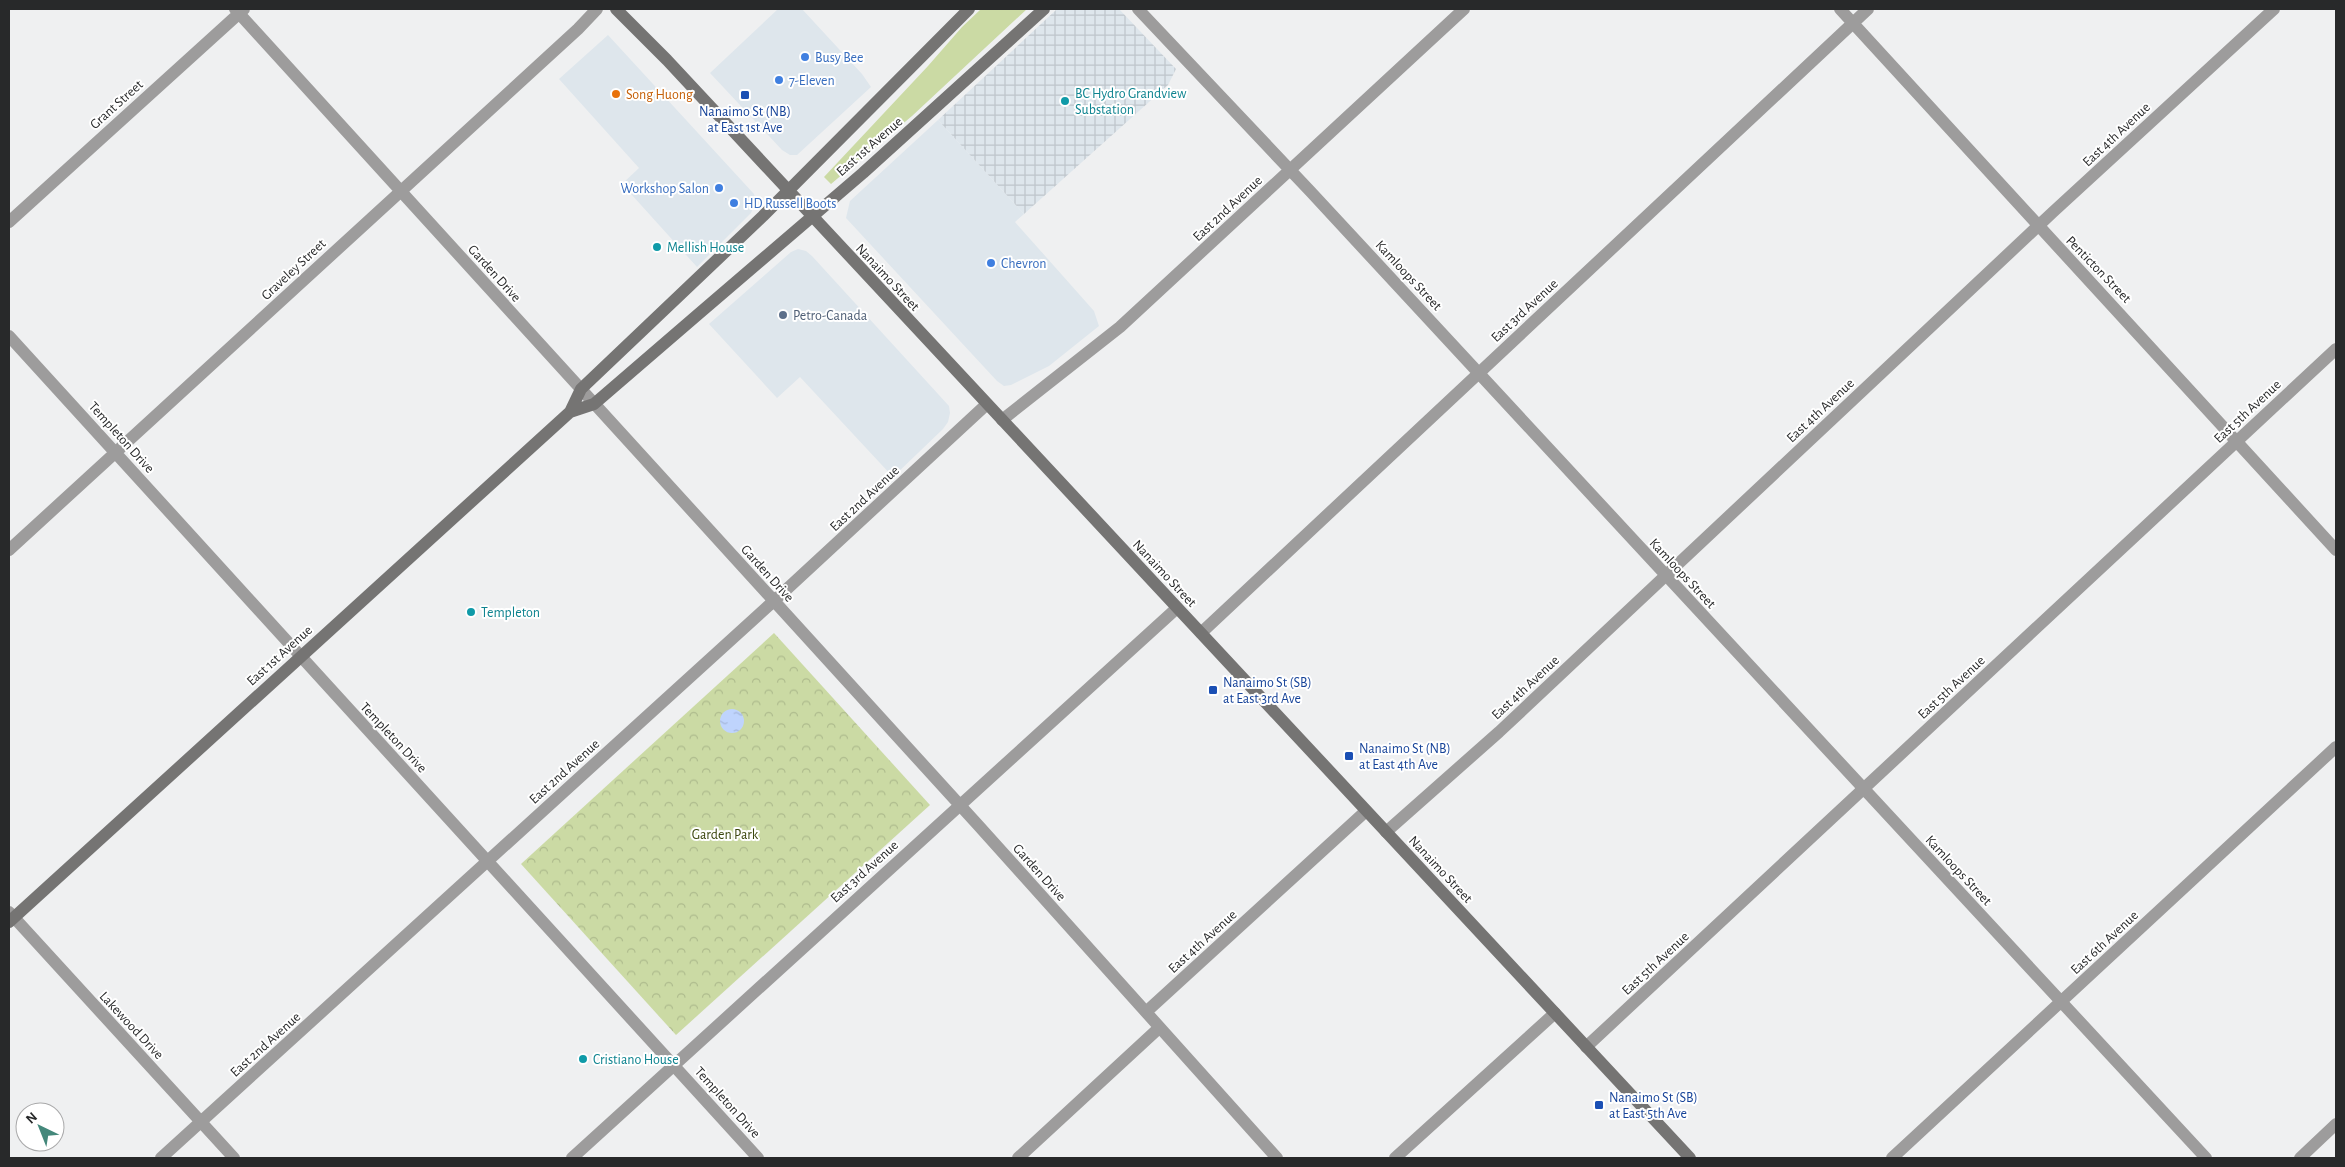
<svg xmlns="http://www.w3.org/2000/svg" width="2345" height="1167" viewBox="0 0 2345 1167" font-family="'Alegreya Sans',sans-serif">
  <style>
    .built { fill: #dee6ec }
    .industrial { fill: url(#industrial-grid) }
    .grass { fill: #cbdaa4 }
    .forest { fill: url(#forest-crowns) }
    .water { fill: url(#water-ripples) }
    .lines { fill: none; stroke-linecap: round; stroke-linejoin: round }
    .minor { stroke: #9d9c9c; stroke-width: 12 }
    .secondary { stroke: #757473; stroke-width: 12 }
    .shop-dot { fill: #3f7fe0; stroke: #fff; stroke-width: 2 }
    .food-dot { fill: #e8710a; stroke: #fff; stroke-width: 2 }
    .transit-dot { fill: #1a4fb4; stroke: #fff; stroke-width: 2 }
    .culture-dot { fill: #0f9aa8; stroke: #fff; stroke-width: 2 }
    .service-dot { fill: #5c6f8a; stroke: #fff; stroke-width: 2 }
    .labels { text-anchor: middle; stroke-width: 4; stroke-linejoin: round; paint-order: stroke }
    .shop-label { font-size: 14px; fill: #366cbe; stroke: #fff; text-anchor: start }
    .culture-label { font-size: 14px; fill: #0d838f; stroke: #fff; text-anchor: start }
    .food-label { font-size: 14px; fill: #c56008; stroke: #fff; text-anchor: start }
    .street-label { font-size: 14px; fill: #28292a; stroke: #fff }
    .transit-label { font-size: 14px; fill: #164399; stroke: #fff; text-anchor: start }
    .service-label { font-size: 14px; fill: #4e5e75; stroke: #fff; text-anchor: start }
    .park-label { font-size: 14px; fill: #3a450c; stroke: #fff }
  </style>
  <defs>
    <pattern id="industrial-grid" width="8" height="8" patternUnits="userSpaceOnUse" patternTransform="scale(1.25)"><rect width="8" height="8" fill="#dee6ec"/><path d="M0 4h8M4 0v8" fill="none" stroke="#bec5cb"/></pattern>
    <pattern id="forest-crowns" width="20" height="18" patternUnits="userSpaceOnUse" patternTransform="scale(1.25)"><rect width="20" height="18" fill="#cbdaa4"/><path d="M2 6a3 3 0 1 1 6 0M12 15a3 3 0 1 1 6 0" fill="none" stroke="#aebb8d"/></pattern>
    <pattern id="water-ripples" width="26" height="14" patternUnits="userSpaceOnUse" patternTransform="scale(1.25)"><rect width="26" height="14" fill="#bfd4fd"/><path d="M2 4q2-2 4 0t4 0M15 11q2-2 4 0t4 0" fill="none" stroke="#a4b6d9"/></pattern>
  </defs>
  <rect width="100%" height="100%" fill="#eff0f1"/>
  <path class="built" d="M778,9H802L862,74L871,87L797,155H790L782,150L710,73Z
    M608,35L754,194L756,201L751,213L697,267L622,184L639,168L559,79Z
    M938,120L1024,214L1015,222L1094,311L1099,326L1049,366L1011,385L1004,386L997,381L846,218L850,201Z
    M798,249L806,251L812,256L949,406L950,413L948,422L943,429L893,477L800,377L777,398L709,324L791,252Z"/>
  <path class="industrial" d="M1057,9H1119L1176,69L1168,85L1024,214L938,120Z"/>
  <path class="grass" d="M981,9H1027L912,116L831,184L824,177L928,66L962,27Z"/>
  <path class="forest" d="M774,633L930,805L676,1035L521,864Z"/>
  <path class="water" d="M720 721a12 12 0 1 1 24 0a12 12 0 1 1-24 0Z"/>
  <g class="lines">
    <path class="minor" d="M235,9L978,825L1277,1158
      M1138,9L1310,191L2206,1158
      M1840,9L2336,550
      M9,222L244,9
      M9,336L758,1158
      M1002,420L1120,327L1464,9
      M9,550L578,29L597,9
      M1201,633L1868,9
      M1386,832L1499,732L2053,212L2274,9
      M9,912L234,1158
      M1146,1012L1366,811
      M1586,1047L2336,349
      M161,1158L788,588L987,404
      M572,1158L1177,608
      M1018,1158L1159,1028
      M1395,1158L1555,1013
      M1892,1158L2336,747
      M2300,1158L2336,1124"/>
    <path class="secondary" d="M616,9L667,60L1690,1158
      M570,412L594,404L695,317L863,173L1044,9
      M9,922L570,412L581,389L763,216L969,9"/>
  </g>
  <g class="shop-dot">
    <circle cx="805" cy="57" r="5"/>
    <circle cx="779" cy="80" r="5"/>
    <circle cx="719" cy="188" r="5"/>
    <circle cx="734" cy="203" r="5"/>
    <circle cx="991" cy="263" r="5"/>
  </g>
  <circle class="food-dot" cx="616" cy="94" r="5"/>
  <g class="transit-dot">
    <rect x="740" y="90" width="10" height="10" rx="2.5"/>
    <rect x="1208" y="685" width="10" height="10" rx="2.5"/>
    <rect x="1344" y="751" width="10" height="10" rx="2.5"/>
    <rect x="1594" y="1100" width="10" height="10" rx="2.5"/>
  </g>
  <g class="culture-dot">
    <circle cx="1065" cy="101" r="5"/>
    <circle cx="657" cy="247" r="5"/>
    <circle cx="471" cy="612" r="5"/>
    <circle cx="583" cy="1059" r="5"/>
  </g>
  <circle class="service-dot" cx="783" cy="315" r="5"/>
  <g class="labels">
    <g class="shop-label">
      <text x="815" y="62">Busy Bee</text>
      <text x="789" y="85">7-Eleven</text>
      <text x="709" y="193" text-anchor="end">Workshop Salon</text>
      <text x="744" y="208">HD Russell Boots</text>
      <text x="1001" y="268">Chevron</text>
    </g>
    <g class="culture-label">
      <text x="1075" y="98">BC Hydro Grandview<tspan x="1075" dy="16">Substation</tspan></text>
      <text x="667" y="252">Mellish House</text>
      <text x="481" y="617">Templeton</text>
      <text x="593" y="1064">Cristiano House</text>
    </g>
    <g class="food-label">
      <text x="626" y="99">Song Huong</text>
    </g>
    <g class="street-label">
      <text transform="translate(116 104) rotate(-42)" y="5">Grant Street</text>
      <text transform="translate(2116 134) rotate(-43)" y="5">East 4th Avenue</text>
      <text transform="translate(869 146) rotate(-41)" y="5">East 1st Avenue</text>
      <text transform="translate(1227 208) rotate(-43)" y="5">East 2nd Avenue</text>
      <text transform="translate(293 269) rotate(-43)" y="5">Graveley Street</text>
      <text transform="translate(2099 269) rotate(46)" y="5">Penticton Street</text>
      <text transform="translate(495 273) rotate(48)" y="5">Garden Drive</text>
      <text transform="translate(1409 275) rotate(47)" y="5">Kamloops Street</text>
      <text transform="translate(888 277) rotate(47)" y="5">Nanaimo Street</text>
      <text transform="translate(1524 310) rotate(-43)" y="5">East 3rd Avenue</text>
      <text transform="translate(1820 410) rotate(-43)" y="5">East 4th Avenue</text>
      <text transform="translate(2247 411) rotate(-43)" y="5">East 5th Avenue</text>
      <text transform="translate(122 437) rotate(48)" y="5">Templeton Drive</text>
      <text transform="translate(864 498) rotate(-43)" y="5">East 2nd Avenue</text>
      <text transform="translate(768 573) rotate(48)" y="5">Garden Drive</text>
      <text transform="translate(1165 573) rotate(47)" y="5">Nanaimo Street</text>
      <text transform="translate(1683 573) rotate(47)" y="5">Kamloops Street</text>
      <text transform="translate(279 655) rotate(-42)" y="5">East 1st Avenue</text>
      <text transform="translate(1525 687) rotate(-43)" y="5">East 4th Avenue</text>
      <text transform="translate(1951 687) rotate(-43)" y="5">East 5th Avenue</text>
      <text transform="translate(394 737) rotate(47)" y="5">Templeton Drive</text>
      <text transform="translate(564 771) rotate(-42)" y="5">East 2nd Avenue</text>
      <text transform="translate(1441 869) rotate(47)" y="5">Nanaimo Street</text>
      <text transform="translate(1959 870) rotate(47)" y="5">Kamloops Street</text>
      <text transform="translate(864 871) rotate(-42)" y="5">East 3rd Avenue</text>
      <text transform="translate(1040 872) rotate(48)" y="5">Garden Drive</text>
      <text transform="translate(1202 941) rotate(-42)" y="5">East 4th Avenue</text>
      <text transform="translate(2104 942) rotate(-43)" y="5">East 6th Avenue</text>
      <text transform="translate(1655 963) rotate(-43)" y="5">East 5th Avenue</text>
      <text transform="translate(132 1025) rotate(47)" y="5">Lakewood Drive</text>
      <text transform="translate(265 1044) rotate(-42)" y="5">East 2nd Avenue</text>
      <text transform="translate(728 1102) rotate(48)" y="5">Templeton Drive</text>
    </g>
    <g class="transit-label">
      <text x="745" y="116" text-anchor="middle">Nanaimo St (NB)<tspan x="745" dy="16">at East 1st Ave</tspan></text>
      <text x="1223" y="687">Nanaimo St (SB)<tspan x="1223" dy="16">at East 3rd Ave</tspan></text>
      <text x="1359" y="753">Nanaimo St (NB)<tspan x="1359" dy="16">at East 4th Ave</tspan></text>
      <text x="1609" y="1102">Nanaimo St (SB)<tspan x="1609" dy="16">at East 5th Ave</tspan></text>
    </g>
    <g class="service-label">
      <text x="793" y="320">Petro-Canada</text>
    </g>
    <g class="park-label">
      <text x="725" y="839">Garden Park</text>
    </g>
  </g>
  <rect width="2345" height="1167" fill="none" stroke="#28292a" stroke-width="20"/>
  <g transform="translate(40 1127) rotate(317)"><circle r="24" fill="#ffffff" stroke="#a9a9aa"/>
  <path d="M0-4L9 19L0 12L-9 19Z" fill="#44887b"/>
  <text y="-8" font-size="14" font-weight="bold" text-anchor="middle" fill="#28292a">N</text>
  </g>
</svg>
